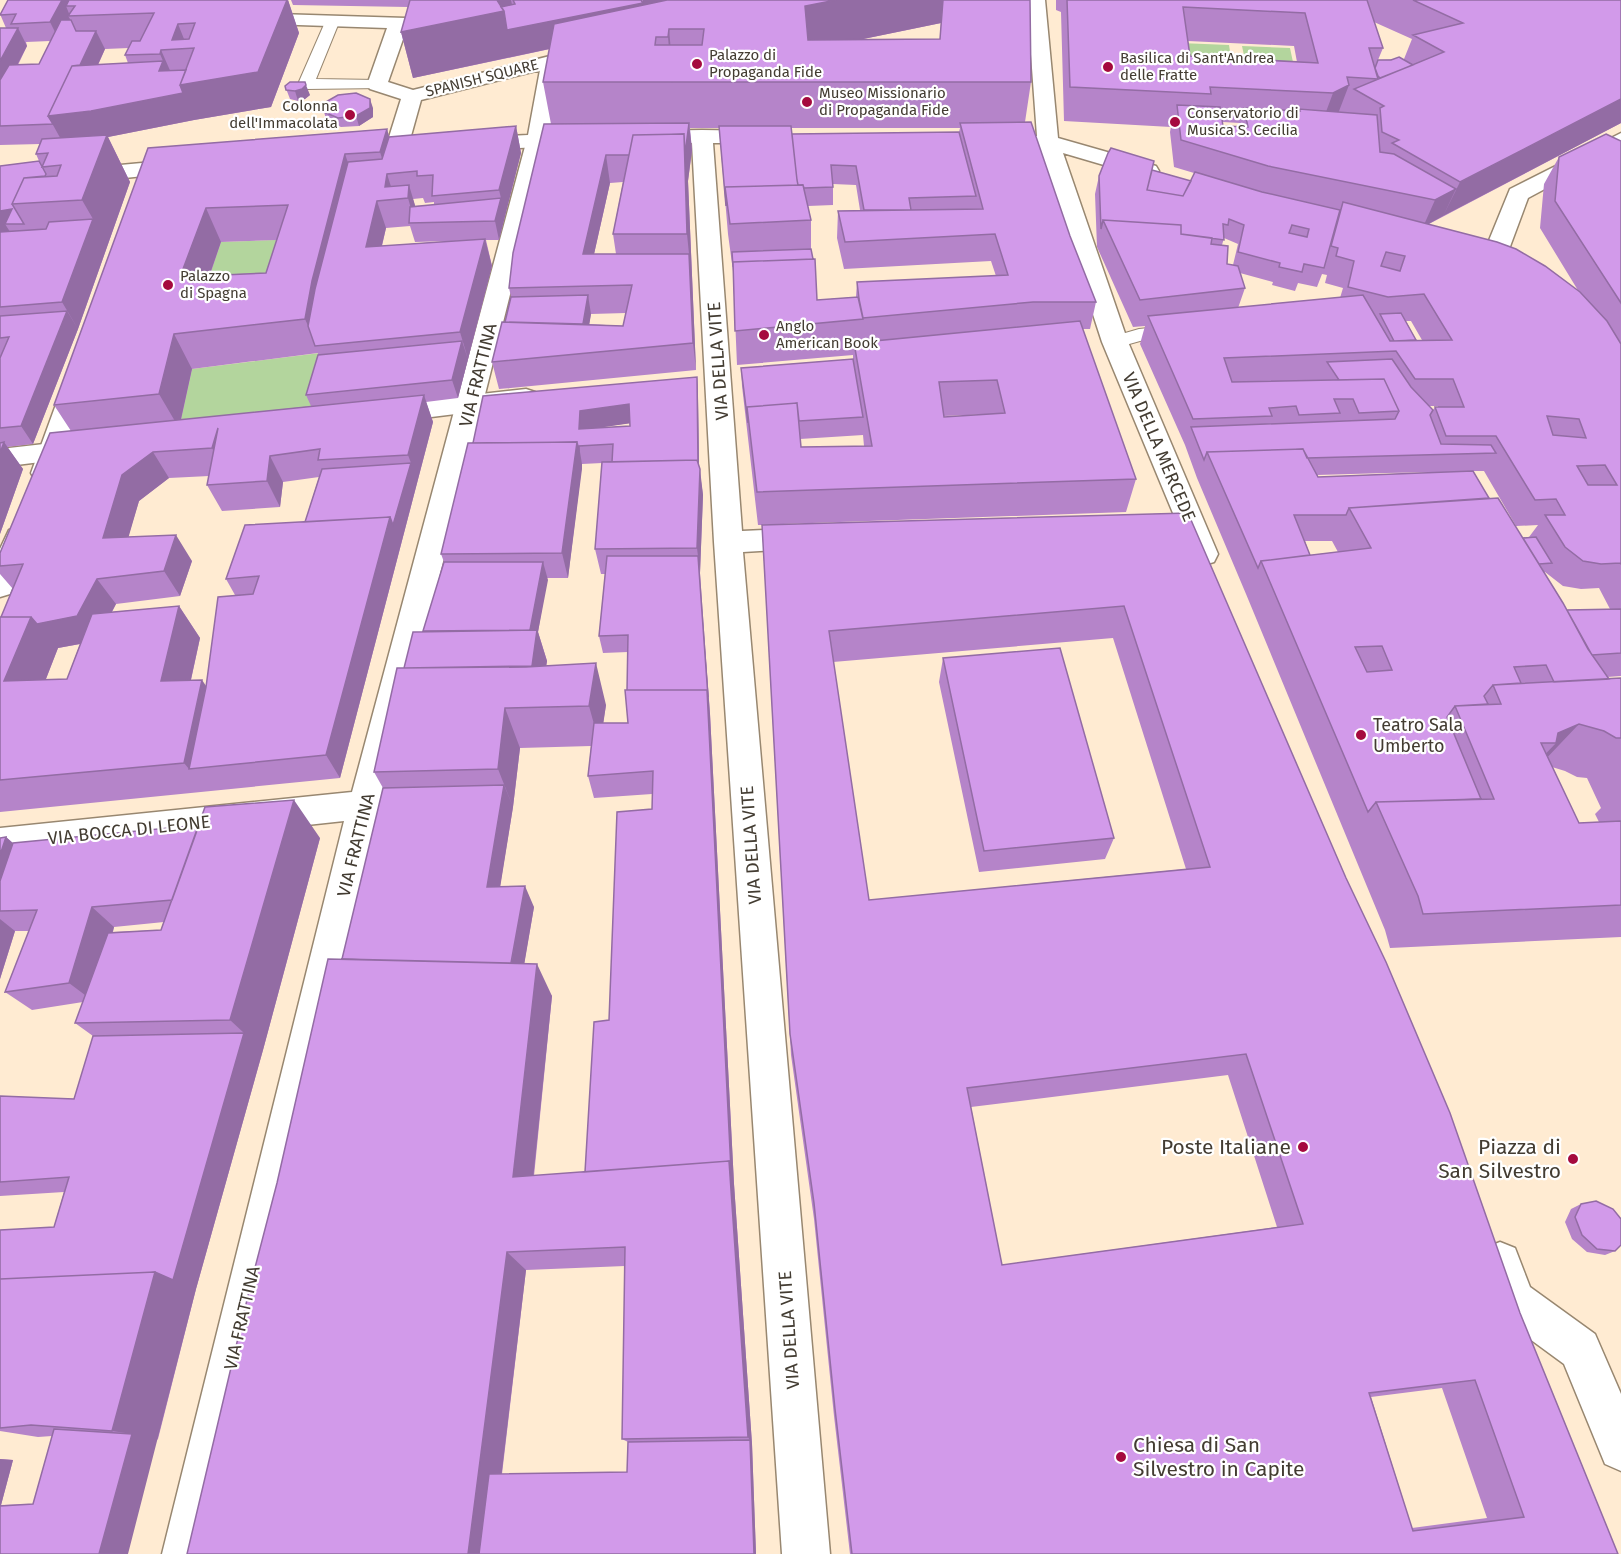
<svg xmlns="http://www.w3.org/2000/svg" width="1621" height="1554" viewBox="0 0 1621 1554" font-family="'Fira Sans',sans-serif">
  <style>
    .green { fill: #b3d59d }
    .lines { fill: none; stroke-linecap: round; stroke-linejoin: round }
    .service-casing { stroke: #988770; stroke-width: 2 }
    .pedestrian-casing { stroke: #988770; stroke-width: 3 }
    .minor-casing { stroke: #988770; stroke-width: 3 }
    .service { fill: #fff; fill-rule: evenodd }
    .pedestrian { fill: #fff; fill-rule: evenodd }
    .minor { fill: #fff; fill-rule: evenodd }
    .wall { fill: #b584c9; fill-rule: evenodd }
    .shaded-wall { fill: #936ca4 }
    .building { fill: #d29aea; stroke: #936ca4; stroke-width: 1.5; fill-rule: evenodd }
    .poi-dot { fill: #a50a3e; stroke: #fff; stroke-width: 2 }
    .labels { text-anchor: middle; stroke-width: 4.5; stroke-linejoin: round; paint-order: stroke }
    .far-poi-label { font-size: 15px; fill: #433c32; stroke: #fff; text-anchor: start }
    .far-street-label { font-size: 15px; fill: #433c32; stroke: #fff }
    .street-label { font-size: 18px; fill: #433c32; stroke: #fff }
    .poi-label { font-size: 18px; fill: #433c32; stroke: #fff; text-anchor: start }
    .near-poi-label { font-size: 21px; fill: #433c32; stroke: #fff; text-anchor: end }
  </style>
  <rect width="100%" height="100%" fill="#ffebd2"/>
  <path class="green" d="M1180,43L1229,45L1232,64L1182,61Z
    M1242,46L1290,48L1294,67L1246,65Z
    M302,239L281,308L197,311L221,242Z
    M320,353L314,414L179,428L192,369Z"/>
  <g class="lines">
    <g class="service-casing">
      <path id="service" d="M333,16L340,20L316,79L377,80L383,82L385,85L383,88L306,89L298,84L326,20Z
        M1177,325L1184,327L1187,331L1184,335L1140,341L1115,348L1108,346L1105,342L1108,338L1139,329Z"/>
    </g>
    <g class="pedestrian-casing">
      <path id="pedestrian" d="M538,133L546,134L549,139L382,805L210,1554H162L344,821L0,858V828L352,792L527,139L530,134Z
        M1621,133V148L1528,198L1505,260L1501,265L1493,267L1485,265L1481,260L1510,189Z
        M185,159L193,161L196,166L193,171L66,184L0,194V180L66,170Z
        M79,369L88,371L92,377L59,473L55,480L45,483L35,480L31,473L66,377L70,371Z
        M19,527L29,530L33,537L10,594L0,597V549L9,530Z"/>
    </g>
    <g class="minor-casing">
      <path id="minor" d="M1027,0H1045L1058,138L1156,166L1159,171L1156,176L1148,178L1063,153L1128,342L1218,554L1214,562L1204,565L1194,562L1190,554L1102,342L1039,148L985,147L982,142L985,137L1037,136Z
        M249,13L406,18L409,22L388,82L413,90L590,46L597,48L600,52L597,56L561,65L550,134L585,133L593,134L596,139L593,144L585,145L474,150L466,149L463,144L466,139L474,138L528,135L540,70L421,100L409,143H434L437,148L434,153C420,156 402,158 388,155L385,150L401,99L370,89L367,85L387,28L242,23L239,19L242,15Z
        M702,130L765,131L773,132L776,137L773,142L765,143H713L742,531L807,528L817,531L821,538L817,545L807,548L743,552L830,1554H782L714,542L692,143H645L637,142L634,137L637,132L645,131Z
        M526,389L535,392L539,398L535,404L383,423L374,420L370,414L374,408L383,405Z
        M88,439L98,441L102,448L98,455L0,467V449Z
        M1500,1242L1515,1248L1530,1287L1595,1334L1621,1394V1471L1605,1464L1564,1364L1500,1317L1479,1263L1485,1248Z"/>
    </g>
    <use href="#service" class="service"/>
    <use href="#pedestrian" class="pedestrian"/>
    <use href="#minor" class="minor"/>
  </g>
  <path class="wall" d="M8,0H288L299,33L271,107L194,120L108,137L130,182L78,329L33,444L7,447L23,469L0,534V166L39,161L36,154L40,144L0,145V28H6L0,14ZM50,41L39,64L18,65L27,46L26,42ZM129,48L125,55L128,63L98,65L105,49Z
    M291,0H1030L1031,82L1025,122L1096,302L1090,329H1082L1136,479L1126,512L758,525L742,386L741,368L853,359V355L737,365L733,271L728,234L719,128H690L692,150L688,181L696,370L499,389L492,362L505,322L511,297L509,288L551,124L543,82L550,49L413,78L401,32L408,7L293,5ZM941,23L940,39H863ZM792,128H960L959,132L792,134ZM623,182L613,234L616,254H594L610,183ZM833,184L856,185L860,210L838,211L837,238L844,269L991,261L996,276L857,282L856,297L817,300L811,249V220L808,206L833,205ZM626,313L623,326L589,324L591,314ZM992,414L944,417V416ZM863,435L864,446L801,447L800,439Z
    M1056,0H1621V123L1429,224L1579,292L1540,228L1544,184L1559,157L1621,141V676L1607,677L1609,679L1621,678V937L1390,948L1385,930L1246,594L1197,478L1185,445L1140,344L1145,326L1133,327L1097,247L1095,194L1099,176L1152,170L1191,181L1194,173L1174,167L1170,132L1171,127L1064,121L1061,12L1056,10ZM1374,22L1412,39L1404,59L1378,60L1383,48ZM1188,41L1294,46L1297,62L1190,56ZM1223,122L1240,123L1239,126H1223ZM1224,238L1238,244L1233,265L1227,264L1222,245ZM1240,273L1273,282L1272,285L1295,291L1298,283L1317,287L1322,274L1327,275L1325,283L1343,288L1340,298L1238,308L1245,288ZM1406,321H1411L1422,340H1416ZM1429,406H1438V407H1435L1433,410ZM1473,471H1484L1516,526L1538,525L1529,537L1523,538L1489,498ZM1440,472L1318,477L1317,475L1386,473ZM1305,541H1332L1338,552L1310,555ZM1544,572H1545L1563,586L1581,589L1599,588L1610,609L1567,610ZM1552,767L1565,771L1577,777L1587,778L1601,808L1595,814L1599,822L1579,823Z
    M285,86L310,95L305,99L298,101L290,99Z
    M373,108V117L359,126L341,127L327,122L324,112Z
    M516,126L521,153L499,240H486L492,266L458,398L426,402L433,422L340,778L0,812V617H1L13,589L0,574V553L71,431L54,405L148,148L387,129L389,137ZM423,198L425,203L434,202V205L415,206L413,199ZM410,226L415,242L448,241L382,246L386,228ZM277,240L266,273L210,275L221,242ZM318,353V355L306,395L311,406L181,420L192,369ZM209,476L207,485L222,511L280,507L283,482L319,477L305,522L226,579L235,595L206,687L191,680L200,638L179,606L112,612L116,604L180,596L192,561L128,537L139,501L169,478ZM80,644L67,679H46L58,648Z
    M697,377L698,396L699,467L703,495L700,573L710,714L734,1184L752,1444L756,1554H187L342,959L383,788L374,772L404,668L423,631L444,562L441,554L473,443ZM630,423V426L593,428L609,426ZM602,463L595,549L601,574H605L599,636L603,653L628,652L627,690L628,723H603L606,705L546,666L547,661L538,632L547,578H568L582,464ZM591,746L588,776L594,798L652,794V809L609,1020L585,1172L534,1176L552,996L524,964L534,907L500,886L513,807L520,748ZM625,1266L622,1439L628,1442L627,1472L502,1474L526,1270Z
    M1188,513L1520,1313L1618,1554H850L834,1416L814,1219L791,1055L762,525ZM1113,638L1186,869L869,900L833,662ZM1228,1075L1277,1227L1002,1265L971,1107ZM1442,1388L1487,1518L1412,1528L1371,1397Z
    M943,658L1114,838L1105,859L979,872L939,682Z
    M6,837L13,843L320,838L263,1050L196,1289L158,1439L0,1554V1459L13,1460L1,1505L33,1504L52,1436L38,1437L0,1431V1230L54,1227L64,1192L0,1196V1096L74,1099L93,1036L75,1023L83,1002L32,1010L5,992L29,931H15L0,979V838ZM164,922L161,930L113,932L114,927Z
    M1581,1204L1615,1251L1605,1255L1587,1252L1572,1239L1565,1222L1571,1209Z"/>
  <path class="shaded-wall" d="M62,0H73L75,6H66L70,16H68L70,19L59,40L50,22Z
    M288,0L299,33L271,107L194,120L108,137L130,182L78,329L62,302L93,219L82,200L63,143L48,116L96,31L105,49L76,113L159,71L163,61L160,54L161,50L176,84L180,85Z
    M494,0H511L516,23L612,9L643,3V0H772L615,35L413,78L401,32Z
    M836,0H943L941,23L805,51V6Z
    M178,24L188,49L172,40Z
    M18,28L27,46L0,98V61Z
    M669,29L673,74L672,83L668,37Z
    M306,85L310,95L305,99L298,101L295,91Z
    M1349,85L1336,119L1320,128L1333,93Z
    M370,99L373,108V117L359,126L356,116Z
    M1621,99V123L1443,216L1460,182Z
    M689,123L692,150L688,181L696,370L693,343L689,254L687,234L684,134Z
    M516,126L521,153L499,240L495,221L501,198L499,190Z
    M387,129L397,164L387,174L380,152Z
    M345,154L357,189L317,346L305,319L312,281Z
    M606,155L610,183L588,281L583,254Z
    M387,174L395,199L385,187Z
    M409,185L417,212L415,223L408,198Z
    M1456,189L1443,216L1423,227L1435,200Z
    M377,201L386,228L375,274L366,247Z
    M206,208L221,242L197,311L180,277Z
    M12,209L5,224L14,238L0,254V211Z
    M485,239L492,266L468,359L460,332Z
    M588,295L591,314L585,351L582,333Z
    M67,311L78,329L33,444L21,426Z
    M174,334L192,369L179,428L159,394Z
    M462,341L468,359L458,398L452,380Z
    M697,377L698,396L699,484L700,469L703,495L700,573L697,548Z
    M424,395L433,422L340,778L326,755L390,517L411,463L408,455Z
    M629,404L632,423L584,430L583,447L579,429L580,411Z
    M218,428L226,475L212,448Z
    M4,442L23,469L0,534V453Z
    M577,442L579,446L582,464V469L568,578L562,553Z
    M153,452L169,478L139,501L121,563L103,538L122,475Z
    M270,456L283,482L280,507L267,481Z
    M176,535L192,561L180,596L164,571Z
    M698,556L710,714L734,1184L752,1444L748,1437L729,1161Z
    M543,562L548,580L538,632L547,661L540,708L530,677L527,645Z
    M97,579L116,604L96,641L58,648L33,712L4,681L31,617Z
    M179,606L200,638L184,711L161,681Z
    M596,663L606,705L600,746L589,706Z
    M202,680L223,711L189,769L184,763Z
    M505,708L520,748L513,807L498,769Z
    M1579,724L1541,764L1532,768L1556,743L1558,733Z
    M504,785L513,807L497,907L487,887Z
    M294,800L320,838L263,1050L196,1289L128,1554H99L132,1434L112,1431L155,1272L244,1033L230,1020Z
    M6,837L37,865L0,911V855Z
    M525,886L534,907L519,995L509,977Z
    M92,907L114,927L93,1001L69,983Z
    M0,919L15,931L0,979Z
    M537,964L552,996L531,1199L513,1177Z
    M507,1252L526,1270L492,1554H468Z
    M750,1440L752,1444L756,1554H754Z
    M0,1459L13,1460L0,1509Z"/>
  <path class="building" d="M8,0H62L50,22L11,24L16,14L0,15Z
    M69,0H287L258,72L180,85L194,48L161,50L160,54L125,55L132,41H140L154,13L68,16L75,6H66ZM195,23L189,39L172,40L178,24Z
    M410,0H497L504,11L401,32Z
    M513,0H641L643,3L507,30L504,11L501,7L515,4Z
    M667,0H836L805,6L808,40L940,39L943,0H1030L1031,82H543L554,24ZM669,29H704L702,45H655L656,37H668Z
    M1067,0H1367L1383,48H1369L1378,79L1347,77L1349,85L1333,93L1210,87L1211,94L1070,87ZM1183,7L1305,13L1318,63L1190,56Z
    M1413,0H1621V99L1460,182L1392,143L1399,140L1382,132L1380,108L1384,106L1354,89L1444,52L1413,35L1463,23Z
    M61,20H71L76,31H96L80,65L72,66L48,116L53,124L0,126V80L9,65L39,64Z
    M0,28H18L0,61Z
    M1399,57L1413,65L1380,78L1378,76L1375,68L1378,60H1391Z
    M163,61L159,71L186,70L180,85L183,93L91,111L48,116L72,66Z
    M290,82H305L306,85L302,89L295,91L286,90L285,86Z
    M356,93L370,99V108L356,116L338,118L324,112V103L338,95Z
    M1177,105L1220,107L1223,126L1248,127L1244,108L1300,111L1299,109L1377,115L1380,152L1394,154L1456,189L1435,200L1268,166L1181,140Z
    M1031,122L1070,236L1096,302H1033L863,318L859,299L857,282L1008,275L995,234L845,242L838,211L983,209L960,123Z
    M689,123L685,154L684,134L633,135L629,155H606L583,254H689L693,343L492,362L502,322L623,326L632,285L509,288L513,253L544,124Z
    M516,126L499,190L432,196L433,175L417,176V171L387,174L385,187L409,185L408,198L377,201L366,247L485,239L460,332L315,346L308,326L315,289L348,162L382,159L389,137Z
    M719,126H791L797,180L798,185L725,187L726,206Z
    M387,129L380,152L345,154L312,281L305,319L174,334L159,394L54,405L148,148ZM288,205L266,273L180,277L206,208Z
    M959,132L976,196L909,198L911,210H864L856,166L831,165L833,187L804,188L803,185H798L797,180L792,134Z
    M684,134L687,234H613L633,135Z
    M1606,134L1621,141V303L1555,201L1559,157Z
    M107,135L82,200L12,204L24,178L57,176L61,165L42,167L48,153L36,154L42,139Z
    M1111,148L1154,161L1147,190L1183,196L1195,172L1262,192L1340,210L1324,268L1304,264L1302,272L1279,267L1280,263L1238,252L1244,225L1229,219L1228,225L1223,224L1224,240L1181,234V225L1103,220L1101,229L1099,176L1108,153ZM1292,225L1309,229L1307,237L1289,233Z
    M39,161L46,174L45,176L24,178L12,204L24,224H5L12,209L0,211V166Z
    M1152,170L1191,181L1183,196L1147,190Z
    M803,185L811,220L730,224L725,187Z
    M501,198L495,221L409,223L410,207Z
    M1343,202L1497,242L1516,249L1545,266L1580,292L1607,321L1621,344V564L1620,563L1601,564L1583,561L1565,547L1545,515H1565L1556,499L1535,500L1496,436H1446L1435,407H1464L1453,379H1415L1396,351L1224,358L1232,382L1384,379L1399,411L1359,413L1353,399H1334L1340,413L1299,415L1296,406L1269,408L1272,416L1193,419L1148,316L1363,295L1390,341L1452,340L1424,294L1388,297L1348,287L1354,261L1336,256L1338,248L1331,246ZM1386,252L1405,256L1400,271L1381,266ZM1547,416L1579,419L1586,438L1553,435ZM1605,465L1617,485H1588L1577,466Z
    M93,219L62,302L0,307V232L46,229L49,222Z
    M1103,220L1181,225V234L1212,238L1211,244L1228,246L1227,264L1238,266L1245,288L1140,300Z
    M811,249L813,259L733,262V267L732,252Z
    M815,259L817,300L858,297L863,319L735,331L733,262Z
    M588,295L583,324L505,322L511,297Z
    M67,311L21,426L0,428V358L9,337L0,338V316Z
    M1401,313L1416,340L1394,341L1380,314Z
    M1080,321L1136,479L757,492L747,407L797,403L801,447L872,446L854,343ZM997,380L1005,413L944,417L939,382Z
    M462,341L452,380L306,395L318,355Z
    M853,359L863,417L799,421L797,403L747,407L748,423L741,368Z
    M1392,359L1411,387L1433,410L1430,415L1441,444L1491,445L1496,453L1307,458L1303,449L1207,452L1204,460L1191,427L1395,419L1399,411L1384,379L1339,380L1327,362Z
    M697,377L698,462L697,460L612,462L613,444L579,446V451L577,442L473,443L483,396ZM629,404L630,426L579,429L580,411Z
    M424,395L408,455L318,460L320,449L270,456L267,481L207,485L218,428L212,448L153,452L122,475L103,538L176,535L164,571L97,579L77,616L37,624L31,617H1L23,564L0,566V553L50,433Z
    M4,442L0,453V443Z
    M577,442L562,553L441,554L468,443Z
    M1303,449L1318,477L1473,471L1489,498L1349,508L1346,515H1294L1310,555L1261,561L1258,568L1207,452Z
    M697,460L700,469L697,548L595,549L602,462Z
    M411,463L393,525L390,517L305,522L322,469Z
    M1498,498L1563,603L1588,649L1609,679L1554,682L1546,665L1514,667L1521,683L1493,685L1484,696L1488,704L1455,706L1447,717L1481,799L1376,802L1368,812L1261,561L1371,548L1349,508ZM1382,646L1392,670L1367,672L1355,647Z
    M1188,513L1346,878L1386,962L1450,1113L1520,1313L1618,1554H852L835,1409L814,1203L790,1034L762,525ZM1124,606L1210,867L869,900L829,631ZM1246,1054L1303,1224L1002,1265L967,1088ZM1475,1380L1524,1517L1413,1531L1369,1393Z
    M390,517L326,755L189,769L206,687L218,597L253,594L259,576L226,579L245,525Z
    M1536,537L1552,563L1539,564L1523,538Z
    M607,556H698L708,697L707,690H627L628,635L599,636Z
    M444,562H543L530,630L423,631Z
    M179,606L161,681L202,680L184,763L0,780V617H31L4,681L67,679L92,614Z
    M1621,609V653L1592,655L1567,610Z
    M537,630L532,666L404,668L413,632Z
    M1060,648L1114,838L984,851L943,658Z
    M596,663L589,706L505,708L498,769L374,772L397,668L526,667Z
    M1621,678V738H1616L1604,731L1579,724L1558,733L1556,743H1541L1579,823L1621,821V905L1423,914L1418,896L1376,802L1494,799L1455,706L1501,704L1493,685Z
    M625,690H707L731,1170L729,1161L585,1172L594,1022L609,1020L617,812L652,809L653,771L588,776L594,723H628Z
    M504,785L487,887L525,886L511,963L342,959L383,788Z
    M294,800L230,1020L75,1023L108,933L161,930L205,807Z
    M199,825L172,900L92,907L69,983L5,992L37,910L0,911V881L13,843Z
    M6,837L0,855V838Z
    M328,959L537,964L513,1177L729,1161L748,1437L622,1439L625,1247L507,1252L468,1554H187L251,1283L277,1183Z
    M244,1033L173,1280L155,1272L0,1279V1230L54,1227L69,1177L0,1182V1096L74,1099L93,1036Z
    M1596,1201L1613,1209L1621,1219V1245L1615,1251L1597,1249L1582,1235L1575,1217L1581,1204Z
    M155,1272L112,1431L31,1425L0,1428V1279Z
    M54,1429L132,1434L99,1554H0V1506L33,1504Z
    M750,1440L754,1554H479L489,1474L627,1472L628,1442Z"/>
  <g class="poi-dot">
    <circle cx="697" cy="64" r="6"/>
    <circle cx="1108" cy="67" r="6"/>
    <circle cx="807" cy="102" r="6"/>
    <circle cx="350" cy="115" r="6"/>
    <circle cx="1175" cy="122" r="6"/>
    <circle cx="168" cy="285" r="6"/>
    <circle cx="764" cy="335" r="6"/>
    <circle cx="1361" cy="735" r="6"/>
    <circle cx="1303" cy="1147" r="6"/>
    <circle cx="1573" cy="1159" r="6"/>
    <circle cx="1121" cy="1457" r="6"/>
  </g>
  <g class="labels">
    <g class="far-poi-label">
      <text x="709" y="60">Palazzo di<tspan x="709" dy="17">Propaganda Fide</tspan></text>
      <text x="1120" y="63">Basilica di Sant'Andrea<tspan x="1120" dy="17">delle Fratte</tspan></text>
      <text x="819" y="98">Museo Missionario<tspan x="819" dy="17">di Propaganda Fide</tspan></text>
      <text x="338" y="111" text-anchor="end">Colonna<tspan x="338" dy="17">dell'Immacolata</tspan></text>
      <text x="1187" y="118">Conservatorio di<tspan x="1187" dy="17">Musica S. Cecilia</tspan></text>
      <text x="180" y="281">Palazzo<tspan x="180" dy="17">di Spagna</tspan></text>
      <text x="776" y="331">Anglo<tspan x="776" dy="17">American Book</tspan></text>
    </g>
    <g class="far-street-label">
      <text transform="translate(482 78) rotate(-14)" y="5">SPANISH SQUARE</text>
    </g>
    <g class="street-label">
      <text transform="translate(718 361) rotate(-94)" y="6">VIA DELLA VITE</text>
      <text transform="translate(478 375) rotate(-76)" y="6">VIA FRATTINA</text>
      <text transform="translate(1159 447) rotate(67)" y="6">VIA DELLA MERCEDE</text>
      <text transform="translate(129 830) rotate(-6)" y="6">VIA BOCCA DI LEONE</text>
      <text transform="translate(356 845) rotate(-76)" y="6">VIA FRATTINA</text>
      <text transform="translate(751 845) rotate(-94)" y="6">VIA DELLA VITE</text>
      <text transform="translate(242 1318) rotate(-77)" y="6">VIA FRATTINA</text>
      <text transform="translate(789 1330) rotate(-94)" y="6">VIA DELLA VITE</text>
    </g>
    <g class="poi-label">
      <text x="1373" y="731">Teatro Sala<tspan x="1373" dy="21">Umberto</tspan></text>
    </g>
    <g class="near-poi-label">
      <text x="1291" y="1154">Poste Italiane</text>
      <text x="1561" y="1154">Piazza di<tspan x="1561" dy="24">San Silvestro</tspan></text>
      <text x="1133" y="1452" text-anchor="start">Chiesa di San<tspan x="1133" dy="24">Silvestro in Capite</tspan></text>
    </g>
  </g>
</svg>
